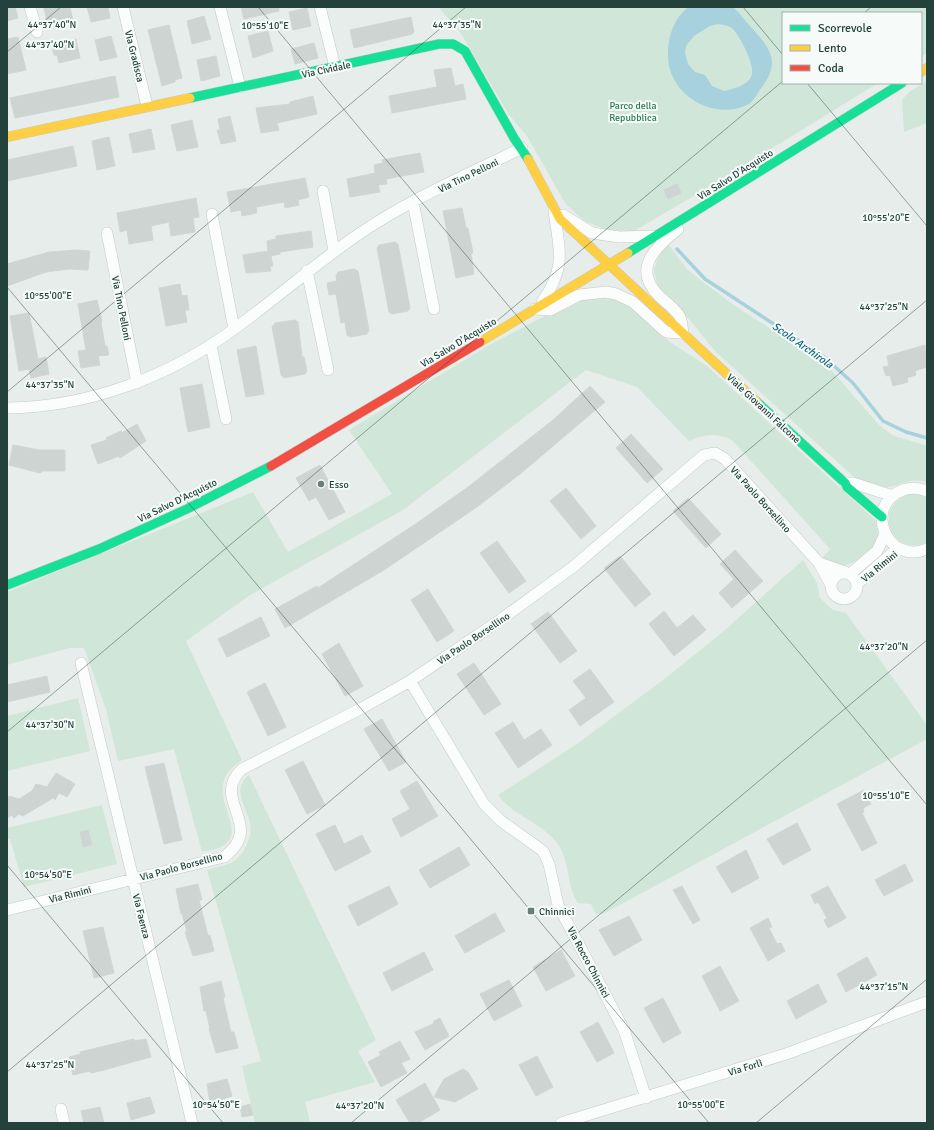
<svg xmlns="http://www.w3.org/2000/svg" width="934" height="1130" viewBox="0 0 934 1130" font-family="Signika,sans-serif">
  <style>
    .green { fill: #d0e6d8 }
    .water { fill: #a7d1dc; fill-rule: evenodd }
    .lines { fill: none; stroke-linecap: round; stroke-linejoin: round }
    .stream { stroke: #a7d1dc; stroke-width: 3.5 }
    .building { fill: #ced4d2; stroke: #d0d6d3 }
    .street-casing { stroke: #c4cac8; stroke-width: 12 }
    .fast-casing { stroke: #c3cac8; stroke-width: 10 }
    .slow-casing { stroke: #c3cac8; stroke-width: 10 }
    .jam-casing { stroke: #c3cac8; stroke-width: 10 }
    .street { stroke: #fbfcfc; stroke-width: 11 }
    .fast { stroke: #16e098; stroke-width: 9 }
    .slow { stroke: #ffcf43; stroke-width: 9 }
    .jam { stroke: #f24e42; stroke-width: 9 }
    .ticks { fill: none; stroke: #23423c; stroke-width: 1; stroke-opacity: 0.45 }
    .poi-dot { fill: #687e79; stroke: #f6fbf9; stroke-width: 1.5 }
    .labels { text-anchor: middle; stroke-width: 4; stroke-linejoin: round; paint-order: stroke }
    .street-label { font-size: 10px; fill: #23423c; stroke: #f6fbf9 }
    .park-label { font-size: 10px; fill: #2a7c50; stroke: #f6fbf9 }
    .poi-label { font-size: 10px; fill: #23423c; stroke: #f6fbf9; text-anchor: start }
    .water-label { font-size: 11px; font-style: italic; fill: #186983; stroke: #f6fbf9 }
    .ticks-label { font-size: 10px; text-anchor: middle; fill: #23423c; stroke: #f6fbf9; stroke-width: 4; stroke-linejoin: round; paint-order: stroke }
  </style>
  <rect width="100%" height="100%" fill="#e7edea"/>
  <path class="green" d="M438,7H927V53L921,57V13H783V83H878L709,187L634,231L607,230L584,221L565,203L527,136L509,115L460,32Z
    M927,81V123L904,132L902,100L909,92Z
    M668,244L686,268L699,279L735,306L827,365L879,425L892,435L927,446V482C909,477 904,485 887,487C876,488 864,482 854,477L715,351L688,318L658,289L654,270L659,255Z
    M594,297L622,301L632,307L670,342L707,366L875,520C877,527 879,534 877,541C873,554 849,568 837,565C832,564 827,560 823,557L830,549L733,441C718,432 704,434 689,441L637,387L586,370L403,510L250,595L186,641L242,760C195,790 252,826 223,846C217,850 209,850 202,852L174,749L118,761L106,709L84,648H69L7,665V592L253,492L288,552L392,494L349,430L491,344L568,304Z
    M908,494L921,495L927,497V542C893,558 871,509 908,494Z
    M803,560L817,583L820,598L833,610L846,613L927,725V739L603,914H596L591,904L578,903C566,886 571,862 557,843C541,822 513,816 498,795L577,744L667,677L725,630Z
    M78,698L90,751L7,771V716Z
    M249,775L376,1040L358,1051L375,1082L305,1102L310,1122L307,1123H255L242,1066L261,1061L207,870C215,867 224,866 231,863C237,860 241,855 244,850C249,841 252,832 250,823C246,806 231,789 249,775Z
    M102,805L117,864L24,887L10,839H7V828Z"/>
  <path class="water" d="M688,7H733C740,13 745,21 751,27C770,48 781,62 762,87C758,92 754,101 749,104C715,122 670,96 668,58C667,39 673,19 688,7ZM718,24C723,25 729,25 733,29C740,37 757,67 751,77C747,86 732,89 724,91L712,86L705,75L695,72L688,64L685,53L686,46L694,36L710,26Z"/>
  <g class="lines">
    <path class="stream" d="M677,249L705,279L824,357L853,383L883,421L906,432L927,438"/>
  </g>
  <path class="building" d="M7,7H15L18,18L7,21Z
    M49,7H70L73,21L48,26L44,8Z
    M87,7H108L110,18L91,22Z
    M241,7H279V11L244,19Z
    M307,8L311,26L293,30L289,12Z
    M204,16L211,39L192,44L187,21Z
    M411,17L414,32L412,34L354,48L350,30Z
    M169,25L182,78L175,80V82L162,86L148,30Z
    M268,31L273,51L253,58L248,36Z
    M111,36L117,57L100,61L95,40Z
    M18,37L26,70L7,74V39Z
    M76,39L80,58L59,63L57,55H54L52,46Z
    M314,43L318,58L295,64L291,49Z
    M216,56L220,76L201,81L197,60Z
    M451,68L455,86L463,84L466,99L392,113L389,96L437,87L434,70Z
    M115,76L119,97L15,118L10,98Z
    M313,96L317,114L277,123L279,130L261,133L256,108L290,104V102Z
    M230,116L236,141L221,144L217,130H220L218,119Z
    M192,120L198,147L177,151L171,125Z
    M151,129L155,149L133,153L129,134Z
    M109,137L115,166L97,170L92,141Z
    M73,146L77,166L7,181V160Z
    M420,153L424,172L386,179L387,184L378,185L380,192L350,197L347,179L375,173L374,165L383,163L382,160Z
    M305,178L309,197L298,200L299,205L285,208L284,202L256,207L257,213L242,216L241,210L231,212L227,192Z
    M677,184L681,193L668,199L664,190Z
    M196,198L199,217L193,218L195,232L171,236L169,222L151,226L153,240L129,244L127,230L120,232L117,213Z
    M462,208L466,228H468L473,253L471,254L474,274L456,278L443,211Z
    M311,231L313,247L280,252V254L271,256L273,266H270L271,271L246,273L243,255L268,251L267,241L276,239V236Z
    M395,242L398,244L410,308L408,311L392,314L389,312L377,248L379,245Z
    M77,250L90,251L88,270L69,269L46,272L7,286V264L49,252Z
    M354,269L358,271L369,330L367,334L350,337L347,335L345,322L341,323L336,294L329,295L327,283L337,281L336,276L338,272Z
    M180,284L182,296L187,295L189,310H185L187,322L166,326L159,288Z
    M97,300L102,321L101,322L105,346H107L109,355L98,356L100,365L81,368L78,351L86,350L78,304Z
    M29,313L38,359L46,357L49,374L31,378L29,369L19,371L10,316Z
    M295,320L298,322L302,357H304L307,371L305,374L284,378L281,375L280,368L272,327L275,323Z
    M925,345L927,367L915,371L916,375L907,378L908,382L893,386L890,375L886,376L883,367L889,366L887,356Z
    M256,346L264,394L246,397L237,350Z
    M202,384L210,427L188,432L180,388Z
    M590,386L605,402L520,474L477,507L384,570L285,628L275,609L317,586L318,588L417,523L468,487L553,420Z
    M137,424L146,441L120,458L119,456L98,464L91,445L107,440L106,438L121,431L122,433Z
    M631,434L663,469L647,483L616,448Z
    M13,445L39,450H65V471H43L40,473L9,465Z
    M320,465L345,512L329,520L316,497L309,501L296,478Z
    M566,488L596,526L581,539L550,501Z
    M688,498L721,534L706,548L673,511Z
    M497,541L526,581L509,593L480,553Z
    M735,550L763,581L732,608L719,593L734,579L720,564Z
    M620,556L651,594L635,607L604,568Z
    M428,589L454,631L437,642L411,600Z
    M664,611L677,628L693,615L706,630L674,656L649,624Z
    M548,612L577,651L560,663L531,624Z
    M261,617L270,636L227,657L218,639Z
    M339,643L363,686L345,696L322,654Z
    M474,663L501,704L484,715L457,674Z
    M590,669L614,702L580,726L569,710L586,698L573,681Z
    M47,676L50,692L7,702V685Z
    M265,683L286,727L268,736L247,692Z
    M382,719L406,762L389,771L364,729Z
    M513,722L524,740L541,729L552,745L518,768L495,733Z
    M303,761L325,805L307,814L285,770Z
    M164,763L182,840L164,844L145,767Z
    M56,773L75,784L67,797L59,793L55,800L53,798L23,816L19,814L14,818L12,815L7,818V800L9,796L19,799L32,791L36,784L47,787Z
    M417,781L438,816L401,837L392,819L410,809L400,791Z
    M864,790L871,804L863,808L864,812L862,813L877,843L862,851L837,804Z
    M797,823L811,850L783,865L767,839Z
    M335,825L344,844L362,835L371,852L335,871L316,834Z
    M88,830L92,845L83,847L80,832Z
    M459,847L470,865L430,888L419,870Z
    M746,850L759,878L732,893L716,867Z
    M905,864L913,881L884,896L875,880Z
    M198,884L202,900H199L208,936L210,935L214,951L193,956L185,932H187L182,913L181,914L176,889Z
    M389,886L398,904L358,926L348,906Z
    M682,886L700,920L693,924L673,890Z
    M828,886L846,918L828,928L824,920L827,918L818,902L815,904L811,895Z
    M495,913L505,931L465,953L455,936Z
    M629,916L642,940L614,956L599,930Z
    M768,918L772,927L769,928L777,944L781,943L785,951L768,961L750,928Z
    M103,927L114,973L94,978L83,931Z
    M561,950L575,976L546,991L533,967Z
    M424,952L433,970L392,991L383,973Z
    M867,957L877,975L846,992L837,974Z
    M720,966L739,1001L720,1011L702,976Z
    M509,980L522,1006L494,1021L480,994Z
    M221,981L225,997L223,998L231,1032H234L238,1048L216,1053L209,1029H210L206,1011H204L200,987Z
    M818,984L827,1002L796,1019L787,1001Z
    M663,998L681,1033L663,1043L644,1008Z
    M440,1018L449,1036L425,1050L415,1032L433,1024L434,1021Z
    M598,1022L614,1053L597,1062L580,1032Z
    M134,1039V1041L146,1039L151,1057L100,1071L91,1073L90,1071L73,1075L69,1057L81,1054L80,1052Z
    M400,1041L410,1059L401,1063L407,1073L381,1087L368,1062L381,1055L379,1052Z
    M537,1056L553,1087L536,1096L519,1065Z
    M463,1069L468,1072L478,1089L455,1102L434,1097L444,1079Z
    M227,1079L232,1096L210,1103L207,1084Z
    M425,1083L440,1110L418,1123H410L396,1100Z
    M150,1097L155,1113L131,1120L127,1103Z
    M250,1104L253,1115L242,1117L240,1107Z
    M100,1107L104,1123H84L81,1111Z"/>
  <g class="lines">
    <g class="street-casing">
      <path id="street" d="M30,7L37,32
        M123,7L147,106
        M220,7L240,87
        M320,7L335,67
        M323,191L334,251
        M413,202L434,309
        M212,214L234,329
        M563,215L592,233L619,237L654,236
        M107,233L137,383
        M307,271L328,370
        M542,302C566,268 560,251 554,212
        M535,309L550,310L579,295L606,292L616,294L633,302L666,332L683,333C682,328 682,322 680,317C676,309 665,302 658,295C632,268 656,247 678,229
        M211,345L226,419
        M7,408C88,407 169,377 234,329C277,298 316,263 359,234C410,199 467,175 522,148
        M845,483H853L893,496
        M927,491C919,488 911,487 903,490C862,505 887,566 927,549
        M831 586a13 13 0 1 1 26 0a13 13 0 1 1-26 0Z
        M850,574L877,551L885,534
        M857,584L891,554L901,549
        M831,585L819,563L845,572
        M81,663L192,1123
        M410,681L484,804L501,821L543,851L549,864L558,905L624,1030L646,1098
        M7,910L224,857C267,825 209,800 242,769L362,708L410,681L500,620L573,567L704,455L715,453L725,459L819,563
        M61,1109L64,1123
        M561,1123L786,1054L927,1002"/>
    </g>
    <g class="fast-casing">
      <path id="fast" d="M190,98L439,44H453L465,51L514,138L528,159
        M628,253L902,83
        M757,402L845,483L847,487L882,517
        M7,585L99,549L187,509L271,466"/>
    </g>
    <g class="slow-casing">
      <path id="slow" d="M921,72L927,68
        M7,137L190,98
        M528,159L560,219L757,402
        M480,342L628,253"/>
    </g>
    <g class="jam-casing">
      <path id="jam" d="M271,466L480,342"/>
    </g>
    <use href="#street" class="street"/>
    <use href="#fast" class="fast"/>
    <use href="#slow" class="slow"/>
    <use href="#jam" class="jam"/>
  </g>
  <path class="ticks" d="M258,7L927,805M743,7L783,55M864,13L871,7M7,52L61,7M807,83L927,226M7,287L709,1123M7,392L466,7M7,732L783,81M7,865L223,1123M7,1072L927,300M351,1123L927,640M756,1123L927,979"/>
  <g class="poi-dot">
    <circle cx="321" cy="484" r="4"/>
    <rect x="527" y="907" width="8" height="8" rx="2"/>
  </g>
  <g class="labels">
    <g class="street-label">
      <text transform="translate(135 56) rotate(76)" y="4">Via Gradisca</text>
      <text transform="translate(326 69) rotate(-12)" y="4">Via Cividale</text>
      <text transform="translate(735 174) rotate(-32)" y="4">Via Salvo D'Acquisto</text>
      <text transform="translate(468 175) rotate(-26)" y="4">Via Tino Pelloni</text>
      <text transform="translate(122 308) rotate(79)" y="4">Via Tino Pelloni</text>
      <text transform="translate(458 342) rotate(-31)" y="4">Via Salvo D'Acquisto</text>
      <text transform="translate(764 408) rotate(43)" y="4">Viale Giovanni Falcone</text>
      <text transform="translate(761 499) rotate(48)" y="4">Via Paolo Borsellino</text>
      <text transform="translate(177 500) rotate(-26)" y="4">Via Salvo D'Acquisto</text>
      <text transform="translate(879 566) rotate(-39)" y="4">Via Rimini</text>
      <text transform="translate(473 638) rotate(-34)" y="4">Via Paolo Borsellino</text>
      <text transform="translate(181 866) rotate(-15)" y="4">Via Paolo Borsellino</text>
      <text transform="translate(70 894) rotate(-14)" y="4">Via Rimini</text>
      <text transform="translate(142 916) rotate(76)" y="4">Via Faenza</text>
      <text transform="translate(589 962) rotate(62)" y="4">Via Rocco Chinnici</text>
      <text transform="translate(745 1067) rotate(-17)" y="4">Via Forlì</text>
    </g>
    <g class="park-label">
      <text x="633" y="109">Parco della<tspan x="633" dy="12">Repubblica</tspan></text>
    </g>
    <g class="poi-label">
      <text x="329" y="488">Esso</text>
      <text x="539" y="915">Chinnici</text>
    </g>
    <g class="water-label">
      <text transform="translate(803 345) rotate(35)" y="4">Scolo Archirola</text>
    </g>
  </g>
  <g class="ticks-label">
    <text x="52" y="28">44°37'40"N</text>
    <text x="457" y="28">44°37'35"N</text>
    <text x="265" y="29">10°55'10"E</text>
    <text x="50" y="48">44°37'40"N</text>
    <text x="886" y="221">10°55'20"E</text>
    <text x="48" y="299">10°55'00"E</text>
    <text x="884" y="310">44°37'25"N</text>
    <text x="50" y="388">44°37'35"N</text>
    <text x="884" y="650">44°37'20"N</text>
    <text x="50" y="728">44°37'30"N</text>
    <text x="886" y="799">10°55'10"E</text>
    <text x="48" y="878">10°54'50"E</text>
    <text x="884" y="990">44°37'15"N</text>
    <text x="50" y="1068">44°37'25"N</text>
    <text x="216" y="1108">10°54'50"E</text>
    <text x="701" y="1108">10°55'00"E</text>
    <text x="360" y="1109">44°37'20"N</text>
  </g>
  <rect width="934" height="1130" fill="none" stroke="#23423c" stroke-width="16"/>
  <rect x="782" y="12" width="140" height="72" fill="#f6fbf9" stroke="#a2b1ad"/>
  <rect x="790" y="25" width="20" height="6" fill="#16e098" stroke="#a2b1ad"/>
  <text x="818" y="32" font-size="12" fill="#23423c">Scorrevole</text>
  <rect x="790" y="45" width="20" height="6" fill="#ffcf43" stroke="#a2b1ad"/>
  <text x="818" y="52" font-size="12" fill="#23423c">Lento</text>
  <rect x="790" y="65" width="20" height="6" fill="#f24e42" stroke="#a2b1ad"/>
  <text x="818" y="72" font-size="12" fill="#23423c">Coda</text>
</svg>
